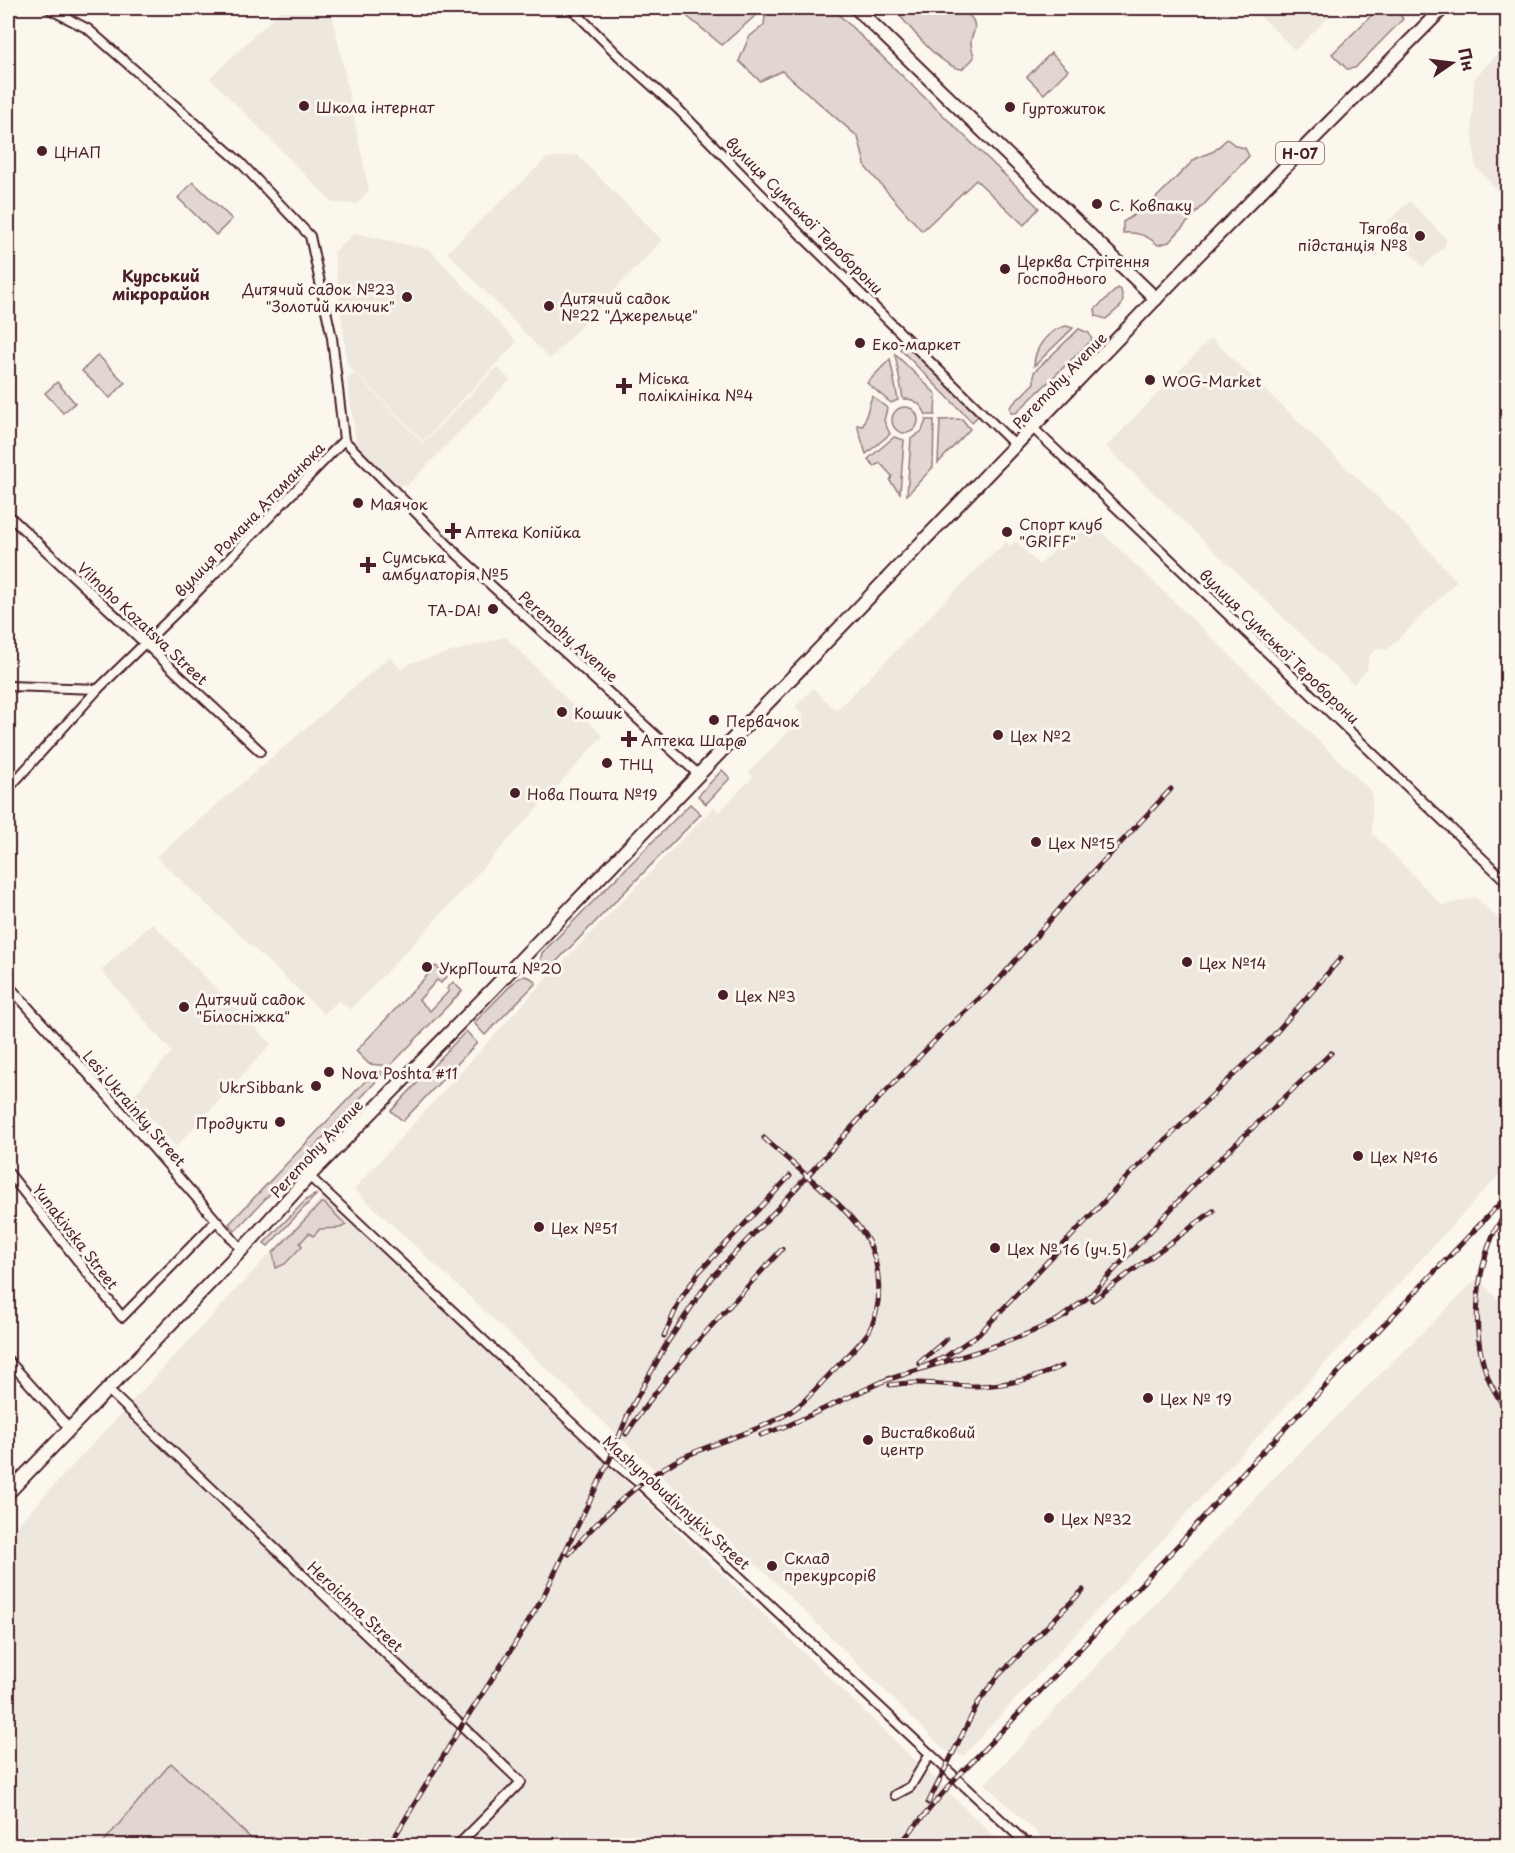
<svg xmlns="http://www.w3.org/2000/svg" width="1515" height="1853" font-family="'Playpen Sans',sans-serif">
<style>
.built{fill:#eee7de}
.green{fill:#e2d7d0;stroke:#967b7e;stroke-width:1.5}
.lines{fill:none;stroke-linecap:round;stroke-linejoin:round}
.minor-casing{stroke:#4a1f2b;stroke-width:12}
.primary-casing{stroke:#4a1f2b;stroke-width:16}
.minor{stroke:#fbf7ec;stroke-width:8}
.primary{stroke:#fbf7ec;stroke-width:12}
.rail-casing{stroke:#4a1f2b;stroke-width:5}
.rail{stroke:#fbf7ec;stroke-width:3;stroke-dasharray:9;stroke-linecap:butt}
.poi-dot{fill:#4a1f2b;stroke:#fbf7ec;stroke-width:2}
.labels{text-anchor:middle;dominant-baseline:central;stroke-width:6;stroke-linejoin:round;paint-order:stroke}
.shield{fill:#fbf7ec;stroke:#7f6065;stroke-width:1.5}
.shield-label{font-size:14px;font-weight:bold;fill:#4a1f2b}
.poi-label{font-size:15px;fill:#4a1f2b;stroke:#fbf7ec;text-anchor:start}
.street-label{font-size:15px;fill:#4a1f2b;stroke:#fbf7ec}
.neighbourhood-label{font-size:16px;font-weight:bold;fill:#4a1f2b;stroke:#fbf7ec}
</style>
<rect width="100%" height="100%" fill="#fbf7ec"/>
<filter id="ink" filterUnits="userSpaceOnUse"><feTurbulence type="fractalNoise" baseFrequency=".0167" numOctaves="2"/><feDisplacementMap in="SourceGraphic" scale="12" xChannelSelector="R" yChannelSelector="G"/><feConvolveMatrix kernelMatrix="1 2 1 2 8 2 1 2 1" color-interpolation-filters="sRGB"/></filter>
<g filter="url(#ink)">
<g class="built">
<path d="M 283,8 L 331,8 L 369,190 L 357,204 L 333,203 L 210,78 Z"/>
<path d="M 1252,8 L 1338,8 L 1295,50 Z"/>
<path d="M 1507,44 L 1507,201 L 1476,167 L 1472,127 L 1474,79 Z"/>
<path d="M 577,155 L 662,240 L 550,359 L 447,252 L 547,158 Z"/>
<path d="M 1410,201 L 1446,239 L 1445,246 L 1423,267 L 1385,224 Z"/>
<path d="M 355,233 L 430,250 L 517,342 L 423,441 L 347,364 L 334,252 Z"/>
<path d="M 1211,338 L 1399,518 L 1457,581 L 1387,650 L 1376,649 L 1369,657 L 1367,670 L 1353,684 L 1106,447 Z"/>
<path d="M 497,367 L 510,380 L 406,487 L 402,484 L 399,488 L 357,448 L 347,379 L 355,373 L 423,443 Z"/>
<path d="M 1087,518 L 1372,792 L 1372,833 L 1443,906 L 1475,897 L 1507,927 L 1507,1166 L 963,1756 L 945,1750 L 777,1584 L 354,1189 L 544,981 L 714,807 L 719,812 L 753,777 L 749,772 L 804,716 L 795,707 L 813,688 L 836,711 L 973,573 L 1006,542 L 1010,546 L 1016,541 L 1039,565 Z"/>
<path d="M 506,637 L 603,736 L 420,937 L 350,1010 L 339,1000 L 324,1014 L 156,857 L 389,657 L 402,670 L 411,663 Z"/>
<path d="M 152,923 L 271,1044 L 176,1147 L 132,1097 L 172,1052 L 101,970 Z"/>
<path d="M 326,1193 L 355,1220 L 1003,1845 L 8,1845 L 8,1535 Z"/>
<path d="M 1477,1279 L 1507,1308 L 1507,1845 L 1050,1845 L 985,1784 L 1270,1482 Z"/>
</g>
<g class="green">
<path d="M 677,8 L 764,8 L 722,45 Z"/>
<path d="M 766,8 L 832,8 L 1039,208 L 1024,225 L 976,180 L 922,231 L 866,168 L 858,137 L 782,71 L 760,81 L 739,61 L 749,37 L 764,25 Z"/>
<path d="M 908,8 L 960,8 C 968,15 977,19 974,31 C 973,36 971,36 971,41 C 970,59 983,52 962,69 C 941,67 914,32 900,16 Z"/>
<path d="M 1408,8 L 1401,16 L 1403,19 L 1355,68 L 1347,69 L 1332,54 L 1378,9 Z"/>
<path d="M 1051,53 L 1068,70 L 1044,94 L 1027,77 Z"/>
<path d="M 1227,139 L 1236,146 L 1245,148 L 1249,156 L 1169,242 L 1158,245 C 1147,235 1137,232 1123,233 L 1123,222 L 1147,207 L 1195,159 L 1214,151 Z"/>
<path d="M 193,182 L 232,219 L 216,235 L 178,198 Z"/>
<path d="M 1118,288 L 1121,290 L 1123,300 L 1121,306 L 1106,319 L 1096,316 L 1095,309 Z"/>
<path d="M 1066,326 L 1073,328 L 1034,366 C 1034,348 1048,330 1066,326 Z"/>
<path d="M 1079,329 L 1089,333 L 1092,340 L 1016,413 L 1011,413 L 1010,407 L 1034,383 L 1034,372 Z"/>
<path d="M 905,343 L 978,416 L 972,422 L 900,349 Z"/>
<path d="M 895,354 L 936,394 L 935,415 L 926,415 C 922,405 915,398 903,399 Z"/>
<path d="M 98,355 L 125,383 L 110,398 L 82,371 Z"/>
<path d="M 890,359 L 898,400 L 891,403 L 867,383 Z"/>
<path d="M 57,382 L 75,403 L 63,413 L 45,393 Z"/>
<path d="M 872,396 L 887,408 L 884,421 L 890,434 L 866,454 L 857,425 L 863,426 Z"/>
<circle cx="905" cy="420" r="13"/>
<path d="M 962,419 L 970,429 L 938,463 L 940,420 Z"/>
<path d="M 926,420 L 934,420 L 933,467 L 907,495 L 911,439 L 922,431 Z"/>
<path d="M 894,437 L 904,440 L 900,493 L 890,481 L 892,476 L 880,463 L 874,466 L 868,459 Z"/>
<path d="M 722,770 L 730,778 L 706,804 L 698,796 Z"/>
<path d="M 690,804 L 701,814 L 545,973 L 539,965 L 542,953 Z"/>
<path d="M 436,966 L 447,976 L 441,983 L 437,980 L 419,1000 L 430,1011 L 449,991 L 447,989 L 453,982 L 462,991 L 390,1066 L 369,1064 L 356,1051 Z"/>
<path d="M 524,976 L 531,978 L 536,983 L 485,1035 L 474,1023 L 517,979 Z"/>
<path d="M 466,1031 L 477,1043 L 403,1121 L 391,1111 Z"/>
<path d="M 375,1071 L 385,1072 L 235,1231 L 229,1224 Z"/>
<path d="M 314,1195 L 316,1195 L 268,1246 L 264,1243 L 306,1200 Z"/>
<path d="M 321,1203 L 324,1203 L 346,1225 L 340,1228 L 320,1229 L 313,1236 L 309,1233 L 300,1243 L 302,1246 L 285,1264 L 276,1268 L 273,1253 Z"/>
<path d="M 171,1763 L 258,1845 L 101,1845 Z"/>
</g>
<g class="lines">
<g class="minor-casing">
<g id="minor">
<path d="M 571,8 L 619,56 L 678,109 L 803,237 L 1016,446"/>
<path d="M 1033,428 L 1508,883"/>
<path d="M 344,440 L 457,554 L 699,775"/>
<path d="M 8,515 L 260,751"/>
<path d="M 8,686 L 98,689 L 191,598 L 344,440 L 332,338 L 310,236 L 240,162 L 162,94 L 88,29 L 55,12 L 49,8"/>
<path d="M 8,789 L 98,689"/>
<path d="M 8,985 L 107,1095 L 242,1250"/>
<path d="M 8,1172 L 122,1317 L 216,1221"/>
<path d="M 309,1176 L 610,1459 L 640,1484 L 1029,1846"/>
<path d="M 8,1360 L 69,1428"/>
<path d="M 107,1389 L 521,1782 L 457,1846"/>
<path d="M 895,1795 L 910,1787 L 930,1754"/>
</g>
</g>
<g class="primary-casing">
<g id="primary">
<path d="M 856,8 L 1156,299"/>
<path d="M 8,1493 L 254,1237 L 309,1176 L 483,999 L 1196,257 L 1443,8"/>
</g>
</g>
<use href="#minor" class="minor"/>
<use href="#primary" class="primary"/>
<g class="rail-casing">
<g id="rail">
<path d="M 1508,1211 C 1503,1218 1496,1226 1493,1235 C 1475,1277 1471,1337 1489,1380 C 1494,1392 1501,1402 1508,1413"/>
<path d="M 1093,1300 L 1213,1211"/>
<path d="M 1059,1319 L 1090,1296 L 1200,1178 L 1331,1053"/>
<path d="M 664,1336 L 680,1300 L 699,1272 L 790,1176"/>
<path d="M 919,1363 L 947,1339"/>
<path d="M 921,1368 L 945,1357 L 980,1333 L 1129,1175 L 1266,1044 L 1341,958"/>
<path d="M 884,1381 C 945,1360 1010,1346 1067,1315"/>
<path d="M 890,1385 C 920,1380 948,1386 978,1386 C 1008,1385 1035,1379 1062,1366"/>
<path d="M 626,1434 C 671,1366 727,1309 782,1249"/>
<path d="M 761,1435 L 789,1425 L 890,1378"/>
<path d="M 569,1554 C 599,1519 633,1485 674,1462 C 711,1442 754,1434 790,1412 C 805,1403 817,1387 829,1375 C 840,1363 861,1344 869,1331 C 883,1306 881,1269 869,1243 C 851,1207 794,1167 764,1138"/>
<path d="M 928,1803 L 978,1703 L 998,1676 L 1083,1590"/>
<path d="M 389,1846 L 462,1725 L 511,1650 L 542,1599 L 610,1459 L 629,1412 L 667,1343 L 711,1278 L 778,1208 L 863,1115 L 945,1030 L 997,982 L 1069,898 L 1171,789"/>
<path d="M 898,1846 L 956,1778 L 1028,1704 L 1180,1543 L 1248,1467 L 1508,1195"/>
</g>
</g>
<use href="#rail" class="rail"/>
</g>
</g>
<g class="poi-dot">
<circle cx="304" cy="106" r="6"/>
<circle cx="1010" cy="107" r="6"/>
<circle cx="42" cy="151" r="6"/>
<circle cx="1097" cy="204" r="6"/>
<circle cx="1420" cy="236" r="6"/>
<circle cx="1005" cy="269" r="6"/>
<circle cx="407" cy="297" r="6"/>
<circle cx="549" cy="306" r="6"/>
<circle cx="860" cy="343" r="6"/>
<circle cx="1150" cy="380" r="6"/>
<path d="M621 377h6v6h6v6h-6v6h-6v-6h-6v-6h6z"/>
<circle cx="358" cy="503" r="6"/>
<path d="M450 522h6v6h6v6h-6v6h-6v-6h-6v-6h6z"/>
<circle cx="1007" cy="532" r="6"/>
<path d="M365 556h6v6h6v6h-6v6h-6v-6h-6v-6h6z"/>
<circle cx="493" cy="609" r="6"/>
<circle cx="562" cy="712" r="6"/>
<circle cx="714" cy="720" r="6"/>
<circle cx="998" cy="735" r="6"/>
<path d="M626 730h6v6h6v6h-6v6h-6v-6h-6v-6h6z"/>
<circle cx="607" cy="763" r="6"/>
<circle cx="515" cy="793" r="6"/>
<circle cx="1036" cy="842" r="6"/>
<circle cx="1187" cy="962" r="6"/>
<circle cx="427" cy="967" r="6"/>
<circle cx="723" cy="995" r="6"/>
<circle cx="184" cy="1007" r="6"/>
<circle cx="329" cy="1072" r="6"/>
<circle cx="316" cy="1086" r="6"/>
<circle cx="280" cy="1122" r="6"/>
<circle cx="1358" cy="1156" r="6"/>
<circle cx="539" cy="1227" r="6"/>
<circle cx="995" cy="1248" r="6"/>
<circle cx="1148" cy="1398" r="6"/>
<circle cx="868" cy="1440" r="6"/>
<circle cx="1049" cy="1518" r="6"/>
<circle cx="772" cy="1566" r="6"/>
</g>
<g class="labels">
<rect class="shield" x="1276" y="142" width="48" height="22" rx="4.5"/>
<g class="shield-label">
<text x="1300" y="153">Н-07</text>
</g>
<g class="poi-label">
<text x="316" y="106">Школа інтернат</text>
<text x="1022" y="107">Гуртожиток</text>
<text x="54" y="151">ЦНАП</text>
<text x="1109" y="204">С. Ковпаку</text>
<text x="1408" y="227" text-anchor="end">Тягова<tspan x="1408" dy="17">підстанція №8</tspan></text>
<text x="1017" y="260">Церква Стрітення<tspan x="1017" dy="17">Господнього</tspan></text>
<text x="395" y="288" text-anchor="end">Дитячий садок №23<tspan x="395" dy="17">"Золотий ключик"</tspan></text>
<text x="561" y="297">Дитячий садок<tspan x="561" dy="17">№22 "Джерельце"</tspan></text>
<text x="872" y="343">Еко-маркет</text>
<text x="638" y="377">Міська<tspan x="638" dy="17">поліклініка №4</tspan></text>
<text x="1162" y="380">WOG-Market</text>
<text x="370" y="503">Маячок</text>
<text x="1019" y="523">Спорт клуб<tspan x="1019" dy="17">"GRIFF"</tspan></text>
<text x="465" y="531">Аптека Копійка</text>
<text x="382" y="556">Сумська<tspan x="382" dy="17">амбулаторія №5</tspan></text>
<text x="481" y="609" text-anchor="end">TA-DA!</text>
<text x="574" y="712">Кошик</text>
<text x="726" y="720">Первачок</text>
<text x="1010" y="735">Цех №2</text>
<text x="641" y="739">Аптека Шар@</text>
<text x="619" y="763">ТНЦ</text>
<text x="527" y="793">Нова Пошта №19</text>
<text x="1048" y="842">Цех №15</text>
<text x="1199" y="962">Цех №14</text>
<text x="439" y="967">УкрПошта №20</text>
<text x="735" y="995">Цех №3</text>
<text x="196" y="998">Дитячий садок<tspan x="196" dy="17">"Білосніжка"</tspan></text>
<text x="341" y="1072">Nova Poshta #11</text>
<text x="304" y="1086" text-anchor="end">UkrSibbank</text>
<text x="268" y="1122" text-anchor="end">Продукти</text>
<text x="1370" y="1156">Цех №16</text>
<text x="551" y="1227">Цех №51</text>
<text x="1007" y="1248">Цех № 16 (уч.5)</text>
<text x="1160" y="1398">Цех № 19</text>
<text x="880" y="1431">Виставковий<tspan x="880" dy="17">центр</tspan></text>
<text x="1061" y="1518">Цех №32</text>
<text x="784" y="1557">Склад<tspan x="784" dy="17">прекурсорів</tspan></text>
</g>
<g class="street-label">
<text transform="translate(805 215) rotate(45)">вулиця Сумської Тероборони</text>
<text transform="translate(1059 380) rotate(-46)">Peremohy Avenue</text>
<text transform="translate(249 519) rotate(-46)">вулиця Романа Атаманюка</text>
<text transform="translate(143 623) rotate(43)">Vilnoho Kozatsva Street</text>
<text transform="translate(569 636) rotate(42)">Peremohy Avenue</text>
<text transform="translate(1280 646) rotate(44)">вулиця Сумської Тероборони</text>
<text transform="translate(135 1108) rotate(49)">Lesi Ukrainky Street</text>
<text transform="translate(316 1148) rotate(-47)">Peremohy Avenue</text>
<text transform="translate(76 1236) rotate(52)">Yunakivska Street</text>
<text transform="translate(677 1502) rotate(42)">Mashynobudivnykiv Street</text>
<text transform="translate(356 1606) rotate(43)">Heroichna Street</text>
</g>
<g class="neighbourhood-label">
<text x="161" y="275">Курський<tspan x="161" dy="18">мікрорайон</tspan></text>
</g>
</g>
<rect width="1515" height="1853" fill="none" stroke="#fbf7ec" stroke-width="30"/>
<rect x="15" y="15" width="1485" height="1823" fill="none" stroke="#4a1f2b" stroke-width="2" filter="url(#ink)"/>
<g transform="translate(1452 63) rotate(76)" stroke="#fbf7ec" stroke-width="4.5" paint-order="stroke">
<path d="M0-4.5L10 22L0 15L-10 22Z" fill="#4a1f2b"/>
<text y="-9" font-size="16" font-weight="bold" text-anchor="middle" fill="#4a1f2b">Пн</text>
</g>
</svg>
